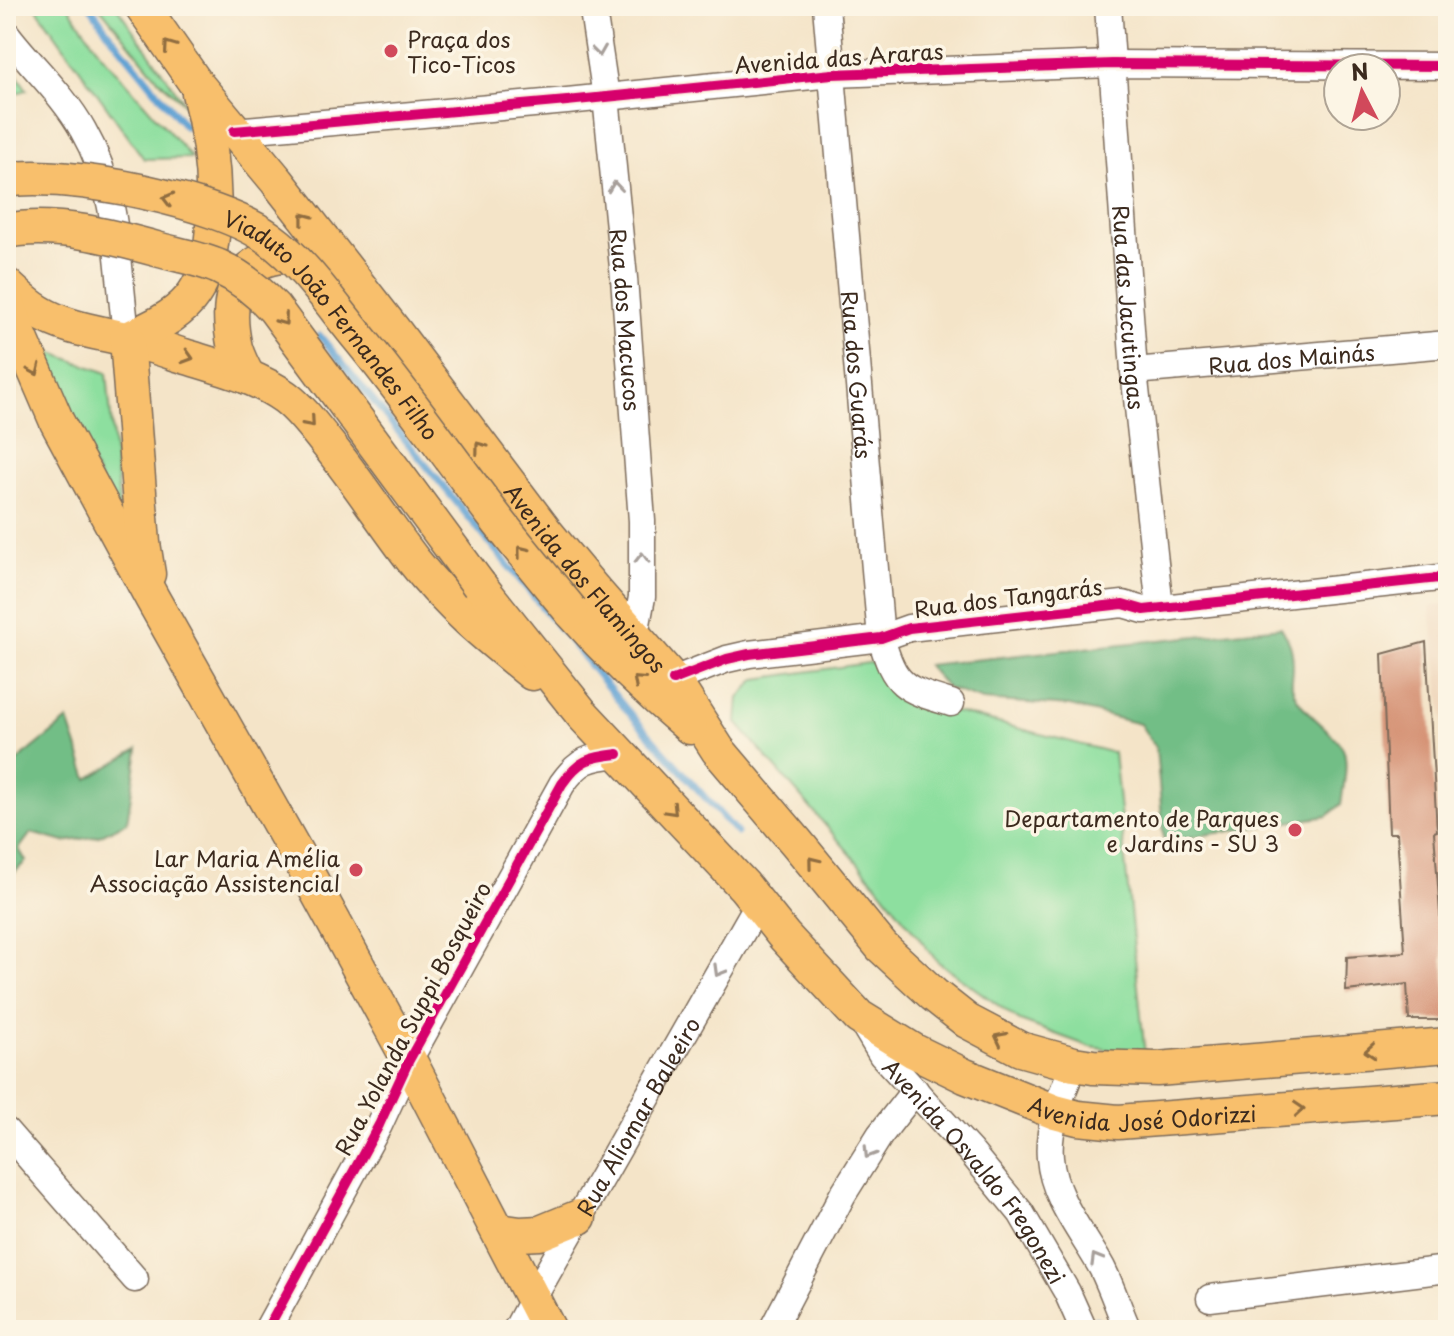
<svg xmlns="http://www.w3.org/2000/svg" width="1454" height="1336" font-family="'Playpen Sans',sans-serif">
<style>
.built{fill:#efd6bb}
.green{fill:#8ddf9f;stroke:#64845e;stroke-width:2}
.forest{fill:#72be86;stroke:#567452;stroke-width:2}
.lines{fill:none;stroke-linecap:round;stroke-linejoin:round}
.stream{stroke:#5fa1d3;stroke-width:7}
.building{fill:#d59275}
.minor-casing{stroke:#7c6b5a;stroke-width:29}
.major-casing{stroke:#7c6b5a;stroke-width:37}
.minor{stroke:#fff;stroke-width:26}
.major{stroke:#f8bf6c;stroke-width:34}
.major-bridge-casing{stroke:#7c6b5a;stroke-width:37;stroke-linecap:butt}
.major-bridge{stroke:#f8bf6c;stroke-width:34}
.cycleway-casing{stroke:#fcf5e5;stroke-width:15}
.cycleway{stroke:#d6006c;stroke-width:10}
.oneway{stroke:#906d41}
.oneway2{stroke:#a79f9a}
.poi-dot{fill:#d1495b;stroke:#fcf5e5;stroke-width:3}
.labels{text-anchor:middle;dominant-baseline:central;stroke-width:7;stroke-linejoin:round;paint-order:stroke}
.poi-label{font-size:22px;fill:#3b2a1e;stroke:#fcf5e5;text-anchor:end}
.street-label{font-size:22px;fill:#3b2a1e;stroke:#fcf5e5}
</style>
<rect width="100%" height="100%" fill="#fcf5e5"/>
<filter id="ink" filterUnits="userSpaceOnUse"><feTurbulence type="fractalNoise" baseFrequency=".0125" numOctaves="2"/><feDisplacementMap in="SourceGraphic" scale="16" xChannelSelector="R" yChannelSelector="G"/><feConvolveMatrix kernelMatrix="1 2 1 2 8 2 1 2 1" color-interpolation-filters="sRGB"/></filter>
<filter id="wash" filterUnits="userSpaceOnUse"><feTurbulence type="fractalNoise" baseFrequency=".006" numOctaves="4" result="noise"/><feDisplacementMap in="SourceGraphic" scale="32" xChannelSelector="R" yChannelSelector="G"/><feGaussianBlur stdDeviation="1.8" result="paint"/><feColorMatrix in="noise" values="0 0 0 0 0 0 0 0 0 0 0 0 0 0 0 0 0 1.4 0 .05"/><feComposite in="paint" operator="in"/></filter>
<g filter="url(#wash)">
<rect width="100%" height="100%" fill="#f4e4c8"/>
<path class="built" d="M 1448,605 L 1448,764 L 1430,606 Z"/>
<g class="green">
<path d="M 35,6 L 68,6 L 101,54 L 192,158 L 144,159 Z"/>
<path d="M 99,6 L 116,6 L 186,105 L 158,79 Z"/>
<path d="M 6,59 L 27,90 L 6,96 Z"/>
<path d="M 39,348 L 107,373 L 121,526 Z"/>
<path d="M 875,662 L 895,695 L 928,705 L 1114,753 L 1145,1055 L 1091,1047 L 1020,1021 L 937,961 L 878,886 L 737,723 L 739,698 L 756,679 Z"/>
</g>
<g class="forest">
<path d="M 1281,627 C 1290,642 1293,649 1293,668 C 1293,674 1291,681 1292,686 C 1297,711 1332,728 1343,749 C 1349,761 1343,790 1341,804 L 1328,816 L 1164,841 L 1156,748 L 1140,724 L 1070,706 L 983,700 L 947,688 L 927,665 Z"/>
<path d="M 68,720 L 88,779 L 138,749 L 127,822 L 99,836 L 64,842 L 31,833 L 19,849 L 26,861 L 6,881 L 6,770 Z"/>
</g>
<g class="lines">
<g class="stream">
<path d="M 90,6 L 108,32 L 185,126"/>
<path d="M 320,336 L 625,708 L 737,833"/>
<path d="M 1096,1320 L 1100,1330"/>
</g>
</g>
<g id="blocks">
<path class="building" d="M 1426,642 L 1437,831 L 1434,832 L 1448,1020 L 1409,1020 L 1407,984 L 1346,991 L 1347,957 L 1405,952 L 1397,833 L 1389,833 L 1382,654 Z"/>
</g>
</g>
<g filter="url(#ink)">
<use href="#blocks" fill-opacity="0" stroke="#7c6b5a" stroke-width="2"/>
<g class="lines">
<g class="minor-casing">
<g id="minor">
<path id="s1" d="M 591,6 L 594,17 L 606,97 L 624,278 L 642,521 L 642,597 L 635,635"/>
<path id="s2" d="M 826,6 L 881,638 C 895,687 904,689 951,703"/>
<path id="s3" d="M 1108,6 L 1134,371 L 1160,608"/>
<path d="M 6,33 C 31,66 63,94 83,130 C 121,196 116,266 127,339"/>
<path d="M 234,131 L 567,101 L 832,74 L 1112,64 L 1448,66"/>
<path id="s4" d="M 1134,371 L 1448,344"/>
<path d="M 673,680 L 727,659 L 749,654 L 881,638 L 909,628 L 1123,604 L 1144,610 L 1448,577"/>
<path id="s5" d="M 861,1020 L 882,1055 L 970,1151 L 1021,1213 L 1067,1292 L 1084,1330"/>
<path d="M 1074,1064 C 1062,1094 1047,1125 1050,1158 C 1053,1199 1083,1233 1102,1268 C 1112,1288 1119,1310 1128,1330"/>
<path d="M 6,1131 L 135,1279"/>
<path d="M 1210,1298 L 1448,1269"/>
<path d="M 267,1330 L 379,1125 L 409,1060 L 562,784 C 579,760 589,757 618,754"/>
<path id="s6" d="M 516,1330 L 533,1298 L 758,904"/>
<path d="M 772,1330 L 843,1194 L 880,1135 L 915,1090"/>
</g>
</g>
<g class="major-casing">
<g id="major">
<path id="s7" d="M 142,6 L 197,85 L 277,181 L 394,331 L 544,530 L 593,589 L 673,680 L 718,750 L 797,843 L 882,947 L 934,995 L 967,1021 L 1020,1049 L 1074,1064 L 1093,1067 L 1157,1069 L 1448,1045"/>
<path d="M 6,285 C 16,294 27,305 39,312 C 65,328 97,332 126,339 C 145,343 165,350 184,356 C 219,367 256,376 285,397 C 301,409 314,427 326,442 C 357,480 383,521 413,560 C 450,607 486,636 532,673"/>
<path d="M 6,298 L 19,334 L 57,422 L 152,598 L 300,860 L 409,1060 L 549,1330"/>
<path d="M 127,339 C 149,329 174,318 190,299 C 227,254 213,146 199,93"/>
<path d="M 127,339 L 143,543 L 148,574"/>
<path d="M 248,377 C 243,368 238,358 235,348 C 221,285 246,246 313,258"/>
<path id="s8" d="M 479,585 L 582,714 L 744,886 L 784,936 L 859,1017 L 914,1051 L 965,1076 L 1055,1112 L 1078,1118 L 1118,1122 L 1448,1097"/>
<path d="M 571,611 C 608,653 647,691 690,727"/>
<path d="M 499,1231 L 520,1234 L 540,1233 L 579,1217"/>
</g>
</g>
<use href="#minor" class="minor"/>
<use href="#major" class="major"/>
<g class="major-bridge-casing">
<g id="major-bridge">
<path id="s9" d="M 6,180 C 69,170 218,201 269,238 C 305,264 331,304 359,338 C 405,394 447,454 491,512 C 517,546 544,578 571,611"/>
<path d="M 6,231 C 54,221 113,237 160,250 C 179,255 201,259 219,267 C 241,277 258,291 274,308 L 479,585"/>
</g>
</g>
<use href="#major-bridge" class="major-bridge"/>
<g class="cycleway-casing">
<g id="cycleway">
<path d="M 234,131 L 567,101 L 832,74 L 1112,64 L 1448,66"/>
<path d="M 673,680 L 727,659 L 749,654 L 881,638 L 909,628 L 1123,604 L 1144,610 L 1448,577"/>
<path d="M 267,1330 L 379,1125 L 409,1060 L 562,784 C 579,760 589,757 618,754"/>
</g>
</g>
<use href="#cycleway" class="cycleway"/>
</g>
<defs><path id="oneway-chevron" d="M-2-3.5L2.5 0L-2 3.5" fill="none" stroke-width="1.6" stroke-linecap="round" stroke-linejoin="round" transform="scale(2)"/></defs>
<g class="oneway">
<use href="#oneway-chevron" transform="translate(169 46) rotate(-125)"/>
<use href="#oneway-chevron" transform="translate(168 199) rotate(-165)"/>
<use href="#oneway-chevron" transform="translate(305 218) rotate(-128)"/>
<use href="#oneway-chevron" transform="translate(283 320) rotate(54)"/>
<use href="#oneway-chevron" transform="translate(188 357) rotate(17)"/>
<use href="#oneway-chevron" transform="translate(35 370) rotate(66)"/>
<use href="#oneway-chevron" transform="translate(310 422) rotate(49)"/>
<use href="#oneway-chevron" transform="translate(480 447) rotate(-127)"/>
<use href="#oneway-chevron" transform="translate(522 551) rotate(-129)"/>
<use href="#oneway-chevron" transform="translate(638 681) rotate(-138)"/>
<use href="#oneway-chevron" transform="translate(672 810) rotate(46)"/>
<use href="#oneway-chevron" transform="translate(813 862) rotate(-129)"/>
<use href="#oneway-chevron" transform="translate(1000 1038) rotate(-153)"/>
<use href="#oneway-chevron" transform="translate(1370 1051) rotate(175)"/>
<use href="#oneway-chevron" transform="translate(1299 1109) rotate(-4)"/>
</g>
<g class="oneway2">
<use href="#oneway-chevron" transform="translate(599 51) rotate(82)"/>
<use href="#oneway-chevron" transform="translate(615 187) rotate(-96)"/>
<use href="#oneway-chevron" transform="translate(642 558) rotate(-90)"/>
<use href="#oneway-chevron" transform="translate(719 971) rotate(120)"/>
<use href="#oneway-chevron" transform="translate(869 1153) rotate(122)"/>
<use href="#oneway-chevron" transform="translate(1096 1259) rotate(-120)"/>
</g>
</g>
<g class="poi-dot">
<circle cx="391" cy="51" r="8"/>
<circle cx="1295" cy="830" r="8"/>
<circle cx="356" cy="870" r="8"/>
</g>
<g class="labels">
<g class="poi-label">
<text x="407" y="38" text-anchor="start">Praça dos<tspan x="407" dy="25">Tico-Ticos</tspan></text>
<text x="1279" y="817">Departamento de Parques<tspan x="1279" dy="25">e Jardins - SU 3</tspan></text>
<text x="340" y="857">Lar Maria Amélia<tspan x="340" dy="25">Associação Assistencial</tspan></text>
</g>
<g class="street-label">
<text transform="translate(839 57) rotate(-4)">Avenida das Araras</text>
<text stroke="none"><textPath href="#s3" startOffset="302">Rua das Jacutingas</textPath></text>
<text stroke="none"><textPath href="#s1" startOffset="316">Rua dos Macucos</textPath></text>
<text stroke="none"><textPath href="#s9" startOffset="378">Viaduto João Fernandes Filho</textPath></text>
<text stroke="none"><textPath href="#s4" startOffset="158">Rua dos Mainás</textPath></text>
<text stroke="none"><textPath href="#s2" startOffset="370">Rua dos Guarás</textPath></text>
<text stroke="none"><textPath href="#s7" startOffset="724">Avenida dos Flamingos</textPath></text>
<text transform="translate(1008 597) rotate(-7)">Rua dos Tangarás</text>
<text transform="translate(412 1018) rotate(-62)">Rua Yolanda Suppi Bosqueiro</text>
<text stroke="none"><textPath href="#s8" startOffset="882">Avenida José Odorizzi</textPath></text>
<text stroke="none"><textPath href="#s6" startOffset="246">Rua Aliomar Baleeiro</textPath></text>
<text stroke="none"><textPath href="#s5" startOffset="190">Avenida Osvaldo Fregonezi</textPath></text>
</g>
</g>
<rect width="1454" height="1336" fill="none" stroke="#fcf5e5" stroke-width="32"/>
<g transform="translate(1362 92) rotate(354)"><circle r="38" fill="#fcf5e5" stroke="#afa495" stroke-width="2"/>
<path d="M0-6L14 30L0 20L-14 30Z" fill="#d1495b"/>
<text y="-12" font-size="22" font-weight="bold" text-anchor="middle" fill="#3b2a1e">N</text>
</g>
</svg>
